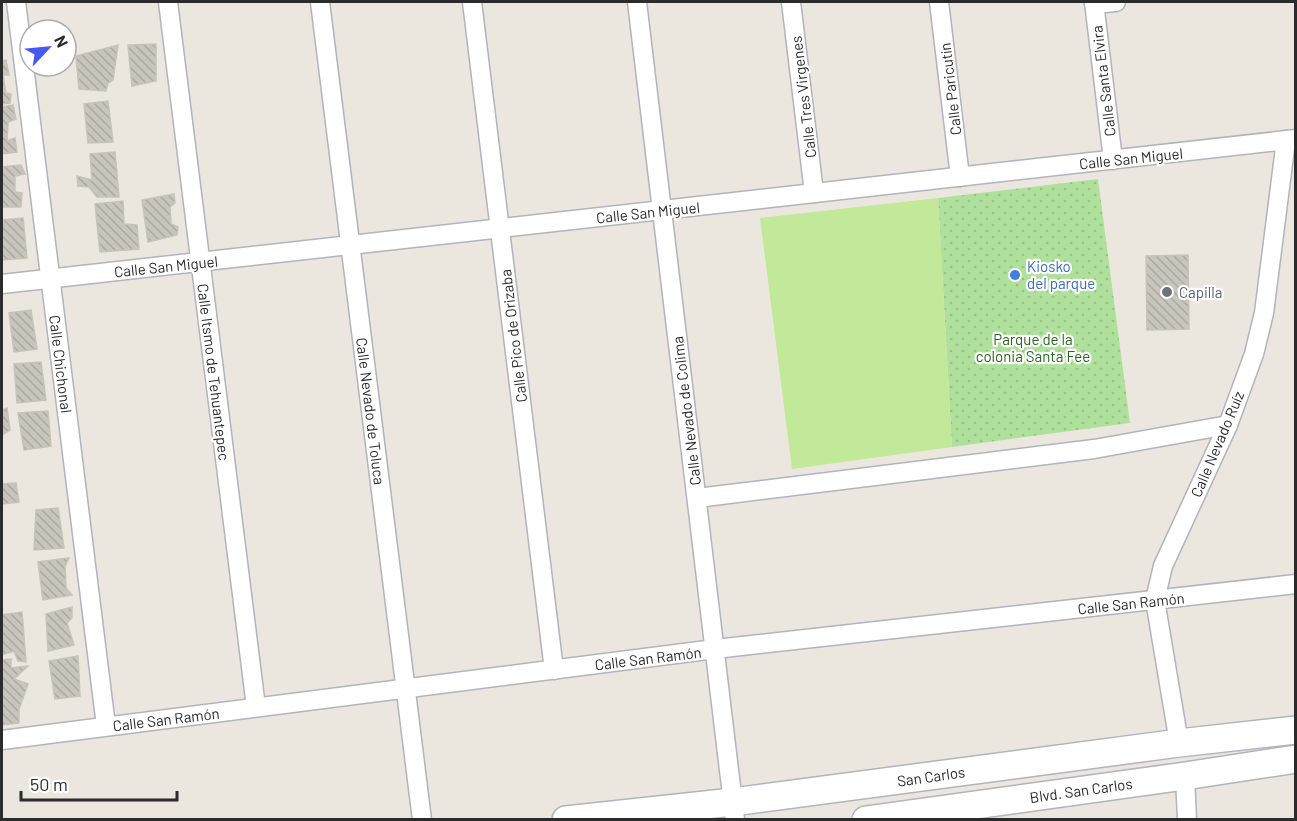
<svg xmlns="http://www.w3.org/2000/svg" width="1297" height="821" font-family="Barlow,sans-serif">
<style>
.park{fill:url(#park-dots)}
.pitch{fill:#c2e899}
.building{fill:url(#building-back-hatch);stroke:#c8c3b7;stroke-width:1.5}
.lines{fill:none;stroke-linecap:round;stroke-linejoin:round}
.street-casing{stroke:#b1b3be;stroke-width:21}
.secondary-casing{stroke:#b1b3be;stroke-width:30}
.street{stroke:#fff;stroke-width:18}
.secondary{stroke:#fff;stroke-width:27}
.shop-dot{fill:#3f7fe0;stroke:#fff;stroke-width:2}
.worship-dot{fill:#6b7280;stroke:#fff;stroke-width:2}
.labels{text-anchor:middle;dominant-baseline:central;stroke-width:4.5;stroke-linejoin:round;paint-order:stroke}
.street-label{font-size:15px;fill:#2b2b2b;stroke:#fff}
.shop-label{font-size:15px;fill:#366cbe;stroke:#fff;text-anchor:start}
.worship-label{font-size:15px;fill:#5b616d;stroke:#fff;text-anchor:start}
.park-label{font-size:15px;fill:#28661d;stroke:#fff}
</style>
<defs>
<pattern id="park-dots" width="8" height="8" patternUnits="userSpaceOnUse" patternTransform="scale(1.5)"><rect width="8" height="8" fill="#b0e19c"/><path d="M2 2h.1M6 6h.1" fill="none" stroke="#98c187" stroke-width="1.8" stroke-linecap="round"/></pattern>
<pattern id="building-back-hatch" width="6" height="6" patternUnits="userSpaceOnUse" patternTransform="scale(1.5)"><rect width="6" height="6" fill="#c8c5bc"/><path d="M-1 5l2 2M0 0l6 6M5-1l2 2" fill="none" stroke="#aca9a2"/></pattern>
</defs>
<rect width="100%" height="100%" fill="#ece7de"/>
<path class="park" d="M 1098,179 L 1130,423 L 952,447 L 938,198 Z"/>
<path class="pitch" d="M 938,198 L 952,447 L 792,469 L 760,218 Z"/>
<g class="building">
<path d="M 156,44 L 156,81 L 132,86 L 128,45 Z"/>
<path d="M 118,45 L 113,80 L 108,83 L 106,91 L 79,89 L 76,56 Z"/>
<path d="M 6,60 L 9,75 L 3,75 L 6,93 L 11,94 L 10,103 L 2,104 L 2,61 Z"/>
<path d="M 108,101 L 113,142 L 88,143 L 84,104 Z"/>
<path d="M 13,105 L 16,119 L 8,122 L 7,141 L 15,138 L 17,152 L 2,154 L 2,107 Z"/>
<path d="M 115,152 L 119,197 L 97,197 L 89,187 L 78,186 L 77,176 L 92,180 L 90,154 Z"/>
<path d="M 21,165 L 25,174 L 15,176 L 15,192 L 22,193 L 21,207 L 2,207 L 2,167 Z"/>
<path d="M 174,194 L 175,203 L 170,207 L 171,224 L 178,227 L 177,235 L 148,242 L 142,200 Z"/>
<path d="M 123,201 L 124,224 L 137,225 L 139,249 L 100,252 L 95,204 Z"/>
<path d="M 23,218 L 27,258 L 2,260 L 2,220 Z"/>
<path d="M 1188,255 L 1189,329 L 1147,330 L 1146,256 Z"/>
<path d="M 31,310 L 37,349 L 14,352 L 9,313 Z"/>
<path d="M 41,362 L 46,400 L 17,403 L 14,364 Z"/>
<path d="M 7,408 L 10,430 L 2,435 L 2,410 Z"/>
<path d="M 48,411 L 51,446 L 24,450 L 18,413 Z"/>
<path d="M 16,483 L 19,502 L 2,504 L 2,484 Z"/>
<path d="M 58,508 L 64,548 L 34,550 L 36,510 Z"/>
<path d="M 69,558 L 65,566 L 66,588 L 72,595 L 43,600 L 38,562 Z"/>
<path d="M 72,607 L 72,618 L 67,623 L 74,645 L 48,651 L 46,614 Z"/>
<path d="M 22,612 L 26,662 L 18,661 L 14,651 L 2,655 L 2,615 Z"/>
<path d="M 78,656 L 80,696 L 55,699 L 49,661 Z"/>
<path d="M 11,659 L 11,668 L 28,666 L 14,679 L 28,684 L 19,709 L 19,723 L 2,725 L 2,660 Z"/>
</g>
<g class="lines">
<g class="street-casing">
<g id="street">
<path d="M 16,2 L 106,726"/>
<path d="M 168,2 L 256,707"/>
<path d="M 320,2 L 422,820"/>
<path d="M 472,2 L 554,670"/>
<path d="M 637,2 L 735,820"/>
<path d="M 791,2 L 814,193"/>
<path d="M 939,2 L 960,177"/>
<path d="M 1094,2 L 1113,160"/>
<path d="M 1094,4 L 1116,2"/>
<path d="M 2,284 L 1296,139"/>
<path d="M 697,498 L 1094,449 L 1228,425"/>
<path d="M 2,740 L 715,649 L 1296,584"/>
<path d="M 1179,743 L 1155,600 L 1163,566 L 1228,425 L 1254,354 L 1264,313 L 1286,140"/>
<path d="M 1185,776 L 1187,820"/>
</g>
</g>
<g class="secondary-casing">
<g id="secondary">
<path d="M 566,820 L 733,802 L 1179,743 L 1296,730"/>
<path d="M 866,820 L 1185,776 L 1296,759"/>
</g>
</g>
<use href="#street" class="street"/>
<use href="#secondary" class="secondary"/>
</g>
<circle class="shop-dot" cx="1015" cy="275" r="6"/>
<circle class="worship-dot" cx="1167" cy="292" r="6"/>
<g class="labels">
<g class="street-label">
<text transform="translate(1103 81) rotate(-97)">Calle Santa Elvira</text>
<text transform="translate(950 89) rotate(-97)">Calle Paricutín</text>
<text transform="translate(803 97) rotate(-97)">Calle Tres Virgenes</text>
<text transform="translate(1131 158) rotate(-6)">Calle San Miguel</text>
<text transform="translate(648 212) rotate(-6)">Calle San Miguel</text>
<text transform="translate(166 266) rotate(-6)">Calle San Miguel</text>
<text transform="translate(513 336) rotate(-97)">Calle Pico de Orizaba</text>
<text transform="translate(61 364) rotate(83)">Calle Chichonal</text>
<text transform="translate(214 372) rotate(83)">Calle Itsmo de Tehuantepec</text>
<text transform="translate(371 411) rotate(83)">Calle Nevado de Toluca</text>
<text transform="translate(686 411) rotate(-97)">Calle Nevado de Colima</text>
<text transform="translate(1217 444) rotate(-67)">Calle Nevado Ruíz</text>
<text transform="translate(1131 603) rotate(-6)">Calle San Ramón</text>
<text transform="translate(648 658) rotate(-7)">Calle San Ramón</text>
<text transform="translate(166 719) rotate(-7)">Calle San Ramón</text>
<text transform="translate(931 776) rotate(-8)">San Carlos</text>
<text transform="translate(1081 790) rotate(-8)">Blvd. San Carlos</text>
</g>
<g class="shop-label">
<text x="1027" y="266">Kiosko<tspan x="1027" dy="17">del parque</tspan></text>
</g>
<g class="worship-label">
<text x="1179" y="292">Capilla</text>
</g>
<g class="park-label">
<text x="1033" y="339">Parque de la<tspan x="1033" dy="17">colonia Santa Fee</tspan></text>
</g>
</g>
<rect width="1297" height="821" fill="none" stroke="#2b2b2b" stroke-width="6"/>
<g transform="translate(48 48) rotate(64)"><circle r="28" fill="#ffffff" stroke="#aaaaaa" stroke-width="1.5"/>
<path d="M0-4.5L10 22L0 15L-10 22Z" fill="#445bf3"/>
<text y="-9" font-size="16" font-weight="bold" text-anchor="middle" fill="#2b2b2b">N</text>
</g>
<path d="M21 791v9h156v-9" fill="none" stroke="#2b2b2b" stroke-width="3"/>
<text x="30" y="791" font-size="18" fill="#2b2b2b" stroke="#ffffff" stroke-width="4.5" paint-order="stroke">50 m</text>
</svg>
